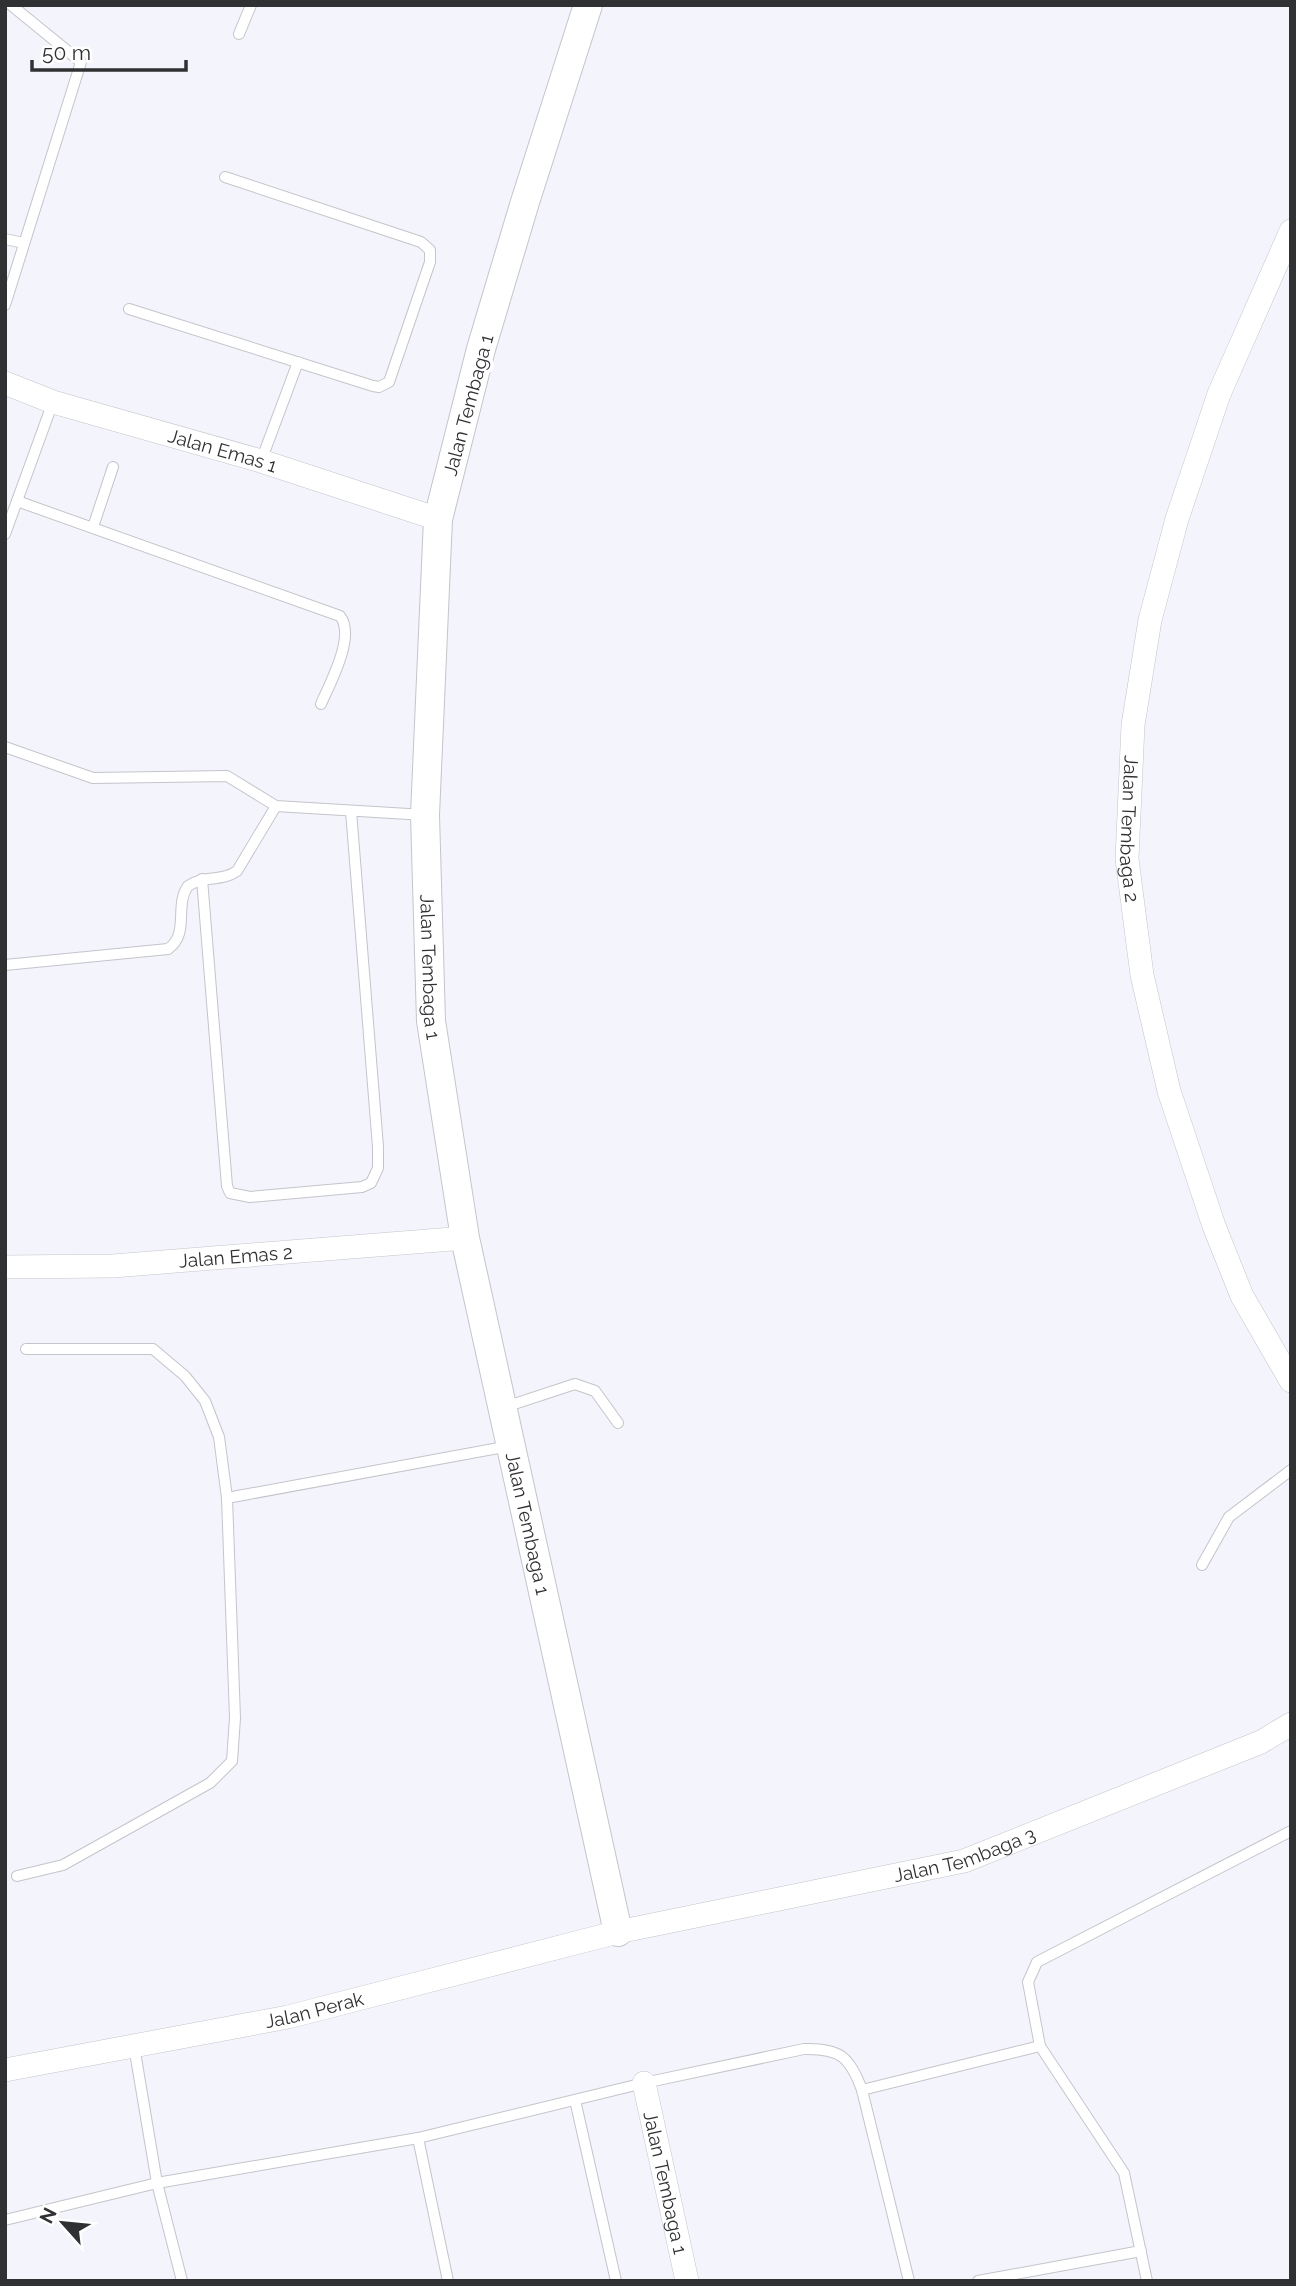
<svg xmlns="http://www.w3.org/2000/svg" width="1296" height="2286" font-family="Raleway,sans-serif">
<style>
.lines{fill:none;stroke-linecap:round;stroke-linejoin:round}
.service-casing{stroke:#c4c4cb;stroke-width:12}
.minor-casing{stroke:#c4c4cb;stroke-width:24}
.tertiary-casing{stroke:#c4c4cb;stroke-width:30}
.service{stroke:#fff;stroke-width:10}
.minor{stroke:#fff;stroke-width:23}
.tertiary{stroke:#fff;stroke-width:28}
.labels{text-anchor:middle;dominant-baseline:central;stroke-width:7;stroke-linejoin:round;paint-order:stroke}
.street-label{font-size:19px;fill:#303133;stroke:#fff}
</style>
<rect width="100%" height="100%" fill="#f4f4fc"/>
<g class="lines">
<g class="service-casing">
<g id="service">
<path d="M 239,34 L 251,5"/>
<path d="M 5,239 L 24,243"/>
<path d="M 5,305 L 81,62 L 11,5"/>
<path d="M 129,309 L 373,386 L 379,387 L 389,382 L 430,262 L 430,250 L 421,242 L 225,177"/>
<path d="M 261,461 L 298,362"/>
<path d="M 17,501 L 340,616 C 356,636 330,683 321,704"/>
<path d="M 93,527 L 113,467"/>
<path d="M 5,534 L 53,402"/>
<path d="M 5,747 L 93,778 L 227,776 L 276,806 L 425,815"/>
<path d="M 202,879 L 227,1186 L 230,1193 L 250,1197 L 362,1187 L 371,1183 L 378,1168 L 378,1147 L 351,811"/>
<path d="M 5,965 L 168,949 C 190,934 174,905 188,886 C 203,875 222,882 237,871 L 276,806"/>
<path d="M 505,1407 L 575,1384 L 595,1391 L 618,1423"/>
<path d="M 227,1498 L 510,1446"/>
<path d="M 1202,1565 L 1229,1517 L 1291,1470"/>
<path d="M 17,1876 L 63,1865 L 210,1783 L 232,1761 L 235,1718 L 227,1498 L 219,1437 L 205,1401 L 185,1376 L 153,1349 L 26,1349"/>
<path d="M 134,2046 L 157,2183 L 182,2281"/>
<path d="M 862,2090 L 1040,2046"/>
<path d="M 575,2100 L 616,2281"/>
<path d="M 418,2138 L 448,2281"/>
<path d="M 5,2220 L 157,2183 L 418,2138 L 644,2083 L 804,2049 C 840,2048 850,2057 862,2090 L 909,2281"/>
<path d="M 978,2281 L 1141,2251"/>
<path d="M 1147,2281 L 1124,2173 L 1040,2046 L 1028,1982 L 1037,1962 L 1291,1831"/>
</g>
</g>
<g class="minor-casing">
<g id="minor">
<path id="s1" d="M 1291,231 L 1219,394 L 1177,519 L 1150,620 L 1133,725 L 1127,859 L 1142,975 L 1169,1091 L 1214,1226 L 1242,1296 L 1291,1381"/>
<path id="s2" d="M 5,383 L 53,402 L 261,461 L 438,519"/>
<path id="s3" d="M 5,1267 L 113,1266 L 465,1238"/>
<path id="s4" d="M 5,2070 L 288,2017 L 618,1932 L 964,1861 L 1261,1742 L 1291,1724"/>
<path id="s5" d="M 644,2083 L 687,2281"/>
</g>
</g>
<g class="tertiary-casing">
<g id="tertiary">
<path id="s6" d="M 588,5 L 525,202 L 481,349 L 438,519 L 425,815 L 431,1021 L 465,1238 L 618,1932"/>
</g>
</g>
<use href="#service" class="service"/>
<use href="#minor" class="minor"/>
<use href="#tertiary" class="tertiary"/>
</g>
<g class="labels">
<g class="street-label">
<text transform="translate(468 405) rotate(-75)">Jalan Tembaga 1</text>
<text stroke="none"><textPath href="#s2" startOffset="228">Jalan Emas 1</textPath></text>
<text stroke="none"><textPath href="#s1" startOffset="625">Jalan Tembaga 2</textPath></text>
<text stroke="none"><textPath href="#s6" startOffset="984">Jalan Tembaga 1</textPath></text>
<text stroke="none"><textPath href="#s3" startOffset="231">Jalan Emas 2</textPath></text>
<text stroke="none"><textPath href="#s6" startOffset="1550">Jalan Tembaga 1</textPath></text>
<text stroke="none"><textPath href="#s4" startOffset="984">Jalan Tembaga 3</textPath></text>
<text stroke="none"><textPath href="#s4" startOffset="315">Jalan Perak</textPath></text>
<text stroke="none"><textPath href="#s5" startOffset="102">Jalan Tembaga 1</textPath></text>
</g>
</g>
<rect width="1296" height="2286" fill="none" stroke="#303133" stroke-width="14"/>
<g transform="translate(63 2223) rotate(297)" stroke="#ffffff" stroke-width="5" paint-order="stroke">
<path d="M0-5L12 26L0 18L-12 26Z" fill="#303133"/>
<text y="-10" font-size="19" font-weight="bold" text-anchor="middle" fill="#303133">N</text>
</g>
<path d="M32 60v10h154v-10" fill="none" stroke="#303133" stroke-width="3.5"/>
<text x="42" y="60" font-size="21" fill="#303133" stroke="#ffffff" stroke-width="5" paint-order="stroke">50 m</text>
</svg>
